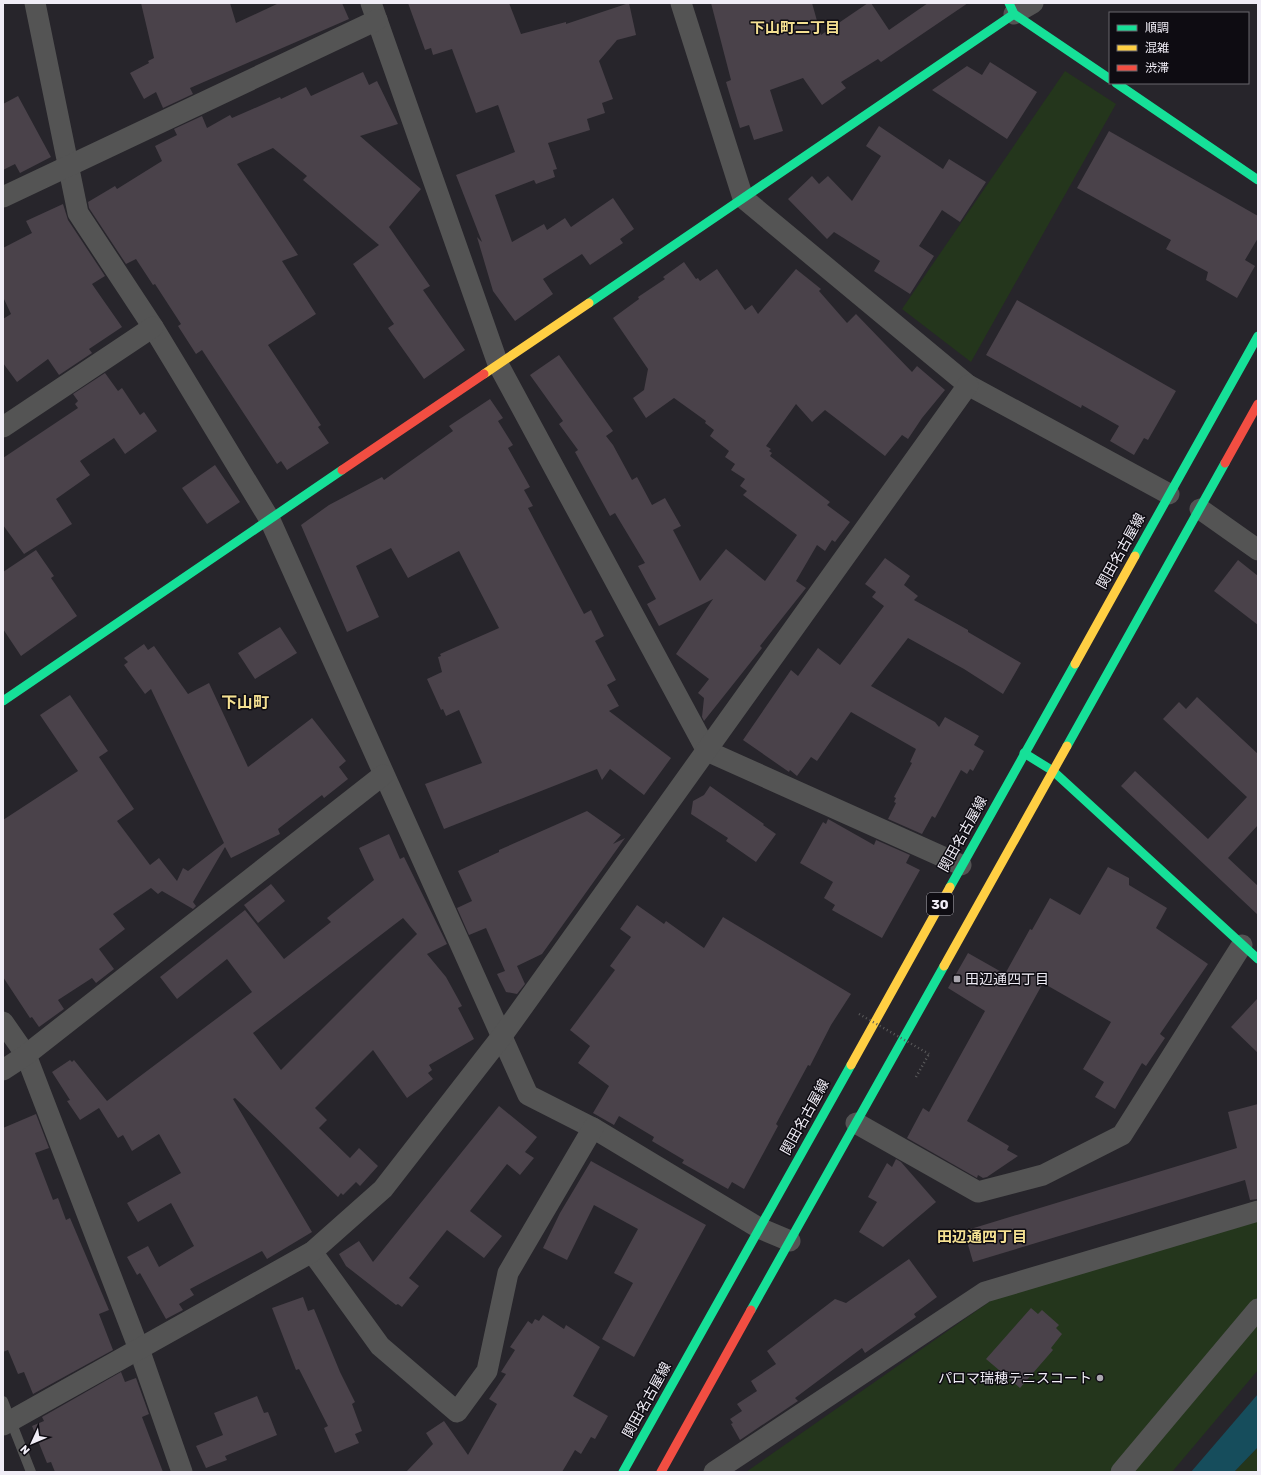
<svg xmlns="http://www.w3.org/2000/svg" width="1261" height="1475" font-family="Rubik,'Noto Sans JP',sans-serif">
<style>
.green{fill:#24361c}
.water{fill:#164d5c}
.building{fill:#4a424a;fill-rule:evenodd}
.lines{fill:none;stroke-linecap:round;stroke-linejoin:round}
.path{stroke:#5a5a5b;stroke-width:2.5;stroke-dasharray:1 3;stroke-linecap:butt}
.lane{stroke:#545454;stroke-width:10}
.street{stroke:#545454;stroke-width:21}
.fast{stroke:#16e098;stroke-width:9}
.slow{stroke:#ffcf43;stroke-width:9}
.jam{stroke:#f24e42;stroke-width:9}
.path-bridge{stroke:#5a5a5b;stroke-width:2.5;stroke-dasharray:1 3;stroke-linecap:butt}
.poi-dot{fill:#aaa7af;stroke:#0e0c12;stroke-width:1.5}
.labels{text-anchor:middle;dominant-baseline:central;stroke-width:3;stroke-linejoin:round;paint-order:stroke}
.shield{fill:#0e0c12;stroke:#acaab2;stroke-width:1}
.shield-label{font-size:13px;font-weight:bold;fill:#f0edf6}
.street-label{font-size:14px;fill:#f0edf6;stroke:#0e0c12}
.poi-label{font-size:14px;fill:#f0edf6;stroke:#0e0c12;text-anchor:start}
.neighbourhood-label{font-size:15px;font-weight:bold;fill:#f4e092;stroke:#0e0c12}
.quarter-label{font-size:16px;font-weight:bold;fill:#f4e092;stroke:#0e0c12}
</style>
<rect width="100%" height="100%" fill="#27252b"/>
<g class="green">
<path d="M 1065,71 L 1116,104 L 971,362 L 902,309 Z"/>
<path d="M 1258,1221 L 1258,1370 L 1172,1472 L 746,1472 L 992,1300 Z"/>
<path d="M 1258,1447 L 1258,1472 L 1234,1472 Z"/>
</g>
<path class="water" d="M 1258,1394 L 1258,1447 L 1234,1472 L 1191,1472 Z"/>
<g class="building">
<path d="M 141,3 L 230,3 L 236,23 L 279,3 L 342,3 L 349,19 L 190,88 L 193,94 L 163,108 L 156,92 L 144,99 L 130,73 L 149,63 L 148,61 L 154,58 Z"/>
<path d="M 408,3 L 509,3 L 521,34 L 566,22 L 566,24 L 629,3 L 636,35 L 617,40 L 599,61 L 613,99 L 602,103 L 605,113 L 587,119 L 590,130 L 548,143 L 557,169 L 553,170 L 555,177 L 536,184 L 534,180 L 495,195 L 512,242 L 544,224 L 547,230 L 565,218 L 571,227 L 613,198 L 634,229 L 620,239 L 623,243 L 590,265 L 582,254 L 543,279 L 553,294 L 515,321 L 493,291 L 477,237 L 482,242 L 456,175 L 515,152 L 498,105 L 476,113 L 452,49 L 433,55 L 431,48 L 425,50 Z"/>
<path d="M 711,3 L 812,3 L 821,35 L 868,3 L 871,3 L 889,30 L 928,3 L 968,3 L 881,62 L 878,59 L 841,82 L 846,88 L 822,105 L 803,78 L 770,90 L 783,131 L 754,140 L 749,125 L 740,128 L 729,92 L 726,82 L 731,80 Z"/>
<path d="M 990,62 L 1037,92 L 1007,139 L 932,90 L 967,66 L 982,75 Z"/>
<path d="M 363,72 L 369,85 L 377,81 L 398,124 L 360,136 L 421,189 L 389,227 L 430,286 L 423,290 L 465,350 L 424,379 L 388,328 L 394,324 L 353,264 L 379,245 L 303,180 L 307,176 L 273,148 L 237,164 L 298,255 L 282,261 L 316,314 L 268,345 L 321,425 L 318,427 L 329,443 L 287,470 L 281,461 L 277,464 L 202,350 L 196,354 L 178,326 L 181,324 L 155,284 L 153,285 L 136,259 L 126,264 L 89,208 L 88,202 L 115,186 L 117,189 L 162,161 L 155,146 L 177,135 L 174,129 L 202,116 L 207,128 L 230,115 L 232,118 L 280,97 L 281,99 L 306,87 L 311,96 Z"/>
<path d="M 18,96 L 51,157 L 20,173 L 15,164 L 3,170 L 3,104 Z"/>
<path d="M 879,126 L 943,169 L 949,159 L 986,182 L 960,222 L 942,210 L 919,246 L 934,256 L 910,294 L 874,271 L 880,261 L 834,232 L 827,239 L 788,199 L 812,176 L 819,184 L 828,176 L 852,201 L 881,156 L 866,146 Z"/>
<path d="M 1109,131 L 1258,216 L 1258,238 L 1245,260 L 1255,266 L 1237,298 L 1206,280 L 1208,272 L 1166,249 L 1171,240 L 1077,188 Z"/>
<path d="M 63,204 L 68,220 L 105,276 L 92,284 L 122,327 L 89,349 L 92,353 L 59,375 L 48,359 L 17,382 L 3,363 L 3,319 L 11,314 L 3,297 L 3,248 L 32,233 L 26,221 Z"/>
<path d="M 684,262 L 696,279 L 698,278 L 700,281 L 717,269 L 745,310 L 752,305 L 758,314 L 796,269 L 821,289 L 819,291 L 847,323 L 856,314 L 912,372 L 917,366 L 945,390 L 922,418 L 908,439 L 902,435 L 885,456 L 825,410 L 812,422 L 796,404 L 766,446 L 771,449 L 769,451 L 772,453 L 770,456 L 830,502 L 827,505 L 850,522 L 835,542 L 832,540 L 825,551 L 817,545 L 796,581 L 806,588 L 760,646 L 762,648 L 704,721 L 702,717 L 704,698 L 698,693 L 709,679 L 676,654 L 713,599 L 659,626 L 647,604 L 656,599 L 638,566 L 645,563 L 615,513 L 610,516 L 575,452 L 578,450 L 559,424 L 563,421 L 530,375 L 559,355 L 613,431 L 606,436 L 613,445 L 632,480 L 637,477 L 652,505 L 665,498 L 681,526 L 673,530 L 700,581 L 726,549 L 765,581 L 797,535 L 743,495 L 747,491 L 740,486 L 745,479 L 731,470 L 735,464 L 725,457 L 729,451 L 710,436 L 714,430 L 705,423 L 706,421 L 674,398 L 646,418 L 633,398 L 644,390 L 648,369 L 613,318 L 639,299 L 638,297 L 665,279 L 663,277 Z"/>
<path d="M 1017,300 L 1176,391 L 1148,440 L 1144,438 L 1134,455 L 1110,441 L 1119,426 L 1082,405 L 1081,408 L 986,355 Z"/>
<path d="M 105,373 L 118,391 L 122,388 L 140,415 L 144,412 L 157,431 L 125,454 L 114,438 L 80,461 L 90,475 L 56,499 L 72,524 L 24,554 L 3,525 L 3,458 L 78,408 L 75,404 L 78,401 L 73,394 Z"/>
<path d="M 490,399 L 503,418 L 498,421 L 513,445 L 508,448 L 530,487 L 524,490 L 533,506 L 528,508 L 584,614 L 591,610 L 604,636 L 595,641 L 616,680 L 607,685 L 619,706 L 609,711 L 671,758 L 644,795 L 610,769 L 602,780 L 597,769 L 444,829 L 425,784 L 482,763 L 459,710 L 446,716 L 443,709 L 441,710 L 427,679 L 442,672 L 438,657 L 441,656 L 440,654 L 499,628 L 459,551 L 408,578 L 391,548 L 356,566 L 379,617 L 347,632 L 301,525 L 329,505 L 382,477 L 384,480 L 453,431 L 449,426 Z"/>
<path d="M 215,465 L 240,502 L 207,524 L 182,488 Z"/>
<path d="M 36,550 L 54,576 L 51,578 L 77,616 L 21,656 L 3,629 L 3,572 Z"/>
<path d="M 885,558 L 910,576 L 904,585 L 918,596 L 914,600 L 968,630 L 968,632 L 1021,663 L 1003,694 L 964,669 L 908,638 L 871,686 L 935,722 L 939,727 L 945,717 L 979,736 L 974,745 L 984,751 L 973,771 L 970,769 L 967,774 L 961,770 L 935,818 L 932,816 L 922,834 L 888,819 L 896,803 L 894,802 L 896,798 L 894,797 L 912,763 L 910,762 L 916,749 L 851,712 L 817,761 L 811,757 L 797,776 L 790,770 L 789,772 L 743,740 L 791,670 L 798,676 L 818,648 L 840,665 L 884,606 L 872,597 L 876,592 L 865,584 Z"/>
<path d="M 1238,560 L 1258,576 L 1258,625 L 1214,591 Z"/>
<path d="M 280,627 L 297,653 L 255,679 L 238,653 Z"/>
<path d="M 144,644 L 148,650 L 154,646 L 188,694 L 209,683 L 248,767 L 312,718 L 346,761 L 339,767 L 348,779 L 324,798 L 322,795 L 278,829 L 280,834 L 231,858 L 225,847 L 193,902 L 196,906 L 193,909 L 162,891 L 158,894 L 151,888 L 113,914 L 125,929 L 99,949 L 114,969 L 96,983 L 92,978 L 58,1000 L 64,1009 L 39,1027 L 32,1017 L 30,1018 L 3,977 L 3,820 L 78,771 L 40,715 L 70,695 L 108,751 L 99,757 L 134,809 L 117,821 L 150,865 L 159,858 L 177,881 L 183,868 L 188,871 L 224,843 L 151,689 L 145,694 L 124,665 L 128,662 L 124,658 Z"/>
<path d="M 1197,697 L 1258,754 L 1258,825 L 1228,858 L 1258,886 L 1258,915 L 1121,786 L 1135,771 L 1208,839 L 1247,797 L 1163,719 L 1179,702 L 1186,709 Z"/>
<path d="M 710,786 L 764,824 L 763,825 L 776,834 L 756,862 L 726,841 L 728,838 L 691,814 L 693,801 L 704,795 Z"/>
<path d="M 587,811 L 621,835 L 613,844 L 625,838 L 542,954 L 517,966 L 525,984 L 517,994 L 506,992 L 497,974 L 505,971 L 486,928 L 469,935 L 457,908 L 472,901 L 458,871 L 499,852 L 499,850 Z"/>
<path d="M 828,819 L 874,845 L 876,840 L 910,855 L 906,863 L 920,870 L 882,938 L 832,910 L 835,905 L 824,898 L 833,882 L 800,863 L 823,822 L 826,824 Z"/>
<path d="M 389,834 L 400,859 L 404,857 L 447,944 L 427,954 L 446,977 L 462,1006 L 458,1008 L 474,1039 L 429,1065 L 432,1070 L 428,1073 L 433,1079 L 407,1098 L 373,1050 L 315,1108 L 327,1120 L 319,1128 L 350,1158 L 359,1148 L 378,1166 L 360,1186 L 356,1182 L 343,1195 L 341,1193 L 338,1197 L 235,1098 L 233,1099 L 312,1232 L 267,1259 L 262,1251 L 190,1289 L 194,1295 L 179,1304 L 183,1310 L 166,1319 L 140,1273 L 137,1275 L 127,1257 L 148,1246 L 159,1267 L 194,1246 L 171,1203 L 138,1222 L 127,1203 L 181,1173 L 159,1134 L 132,1151 L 123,1135 L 118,1138 L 99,1108 L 80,1120 L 67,1101 L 70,1100 L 52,1072 L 70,1060 L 72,1062 L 74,1060 L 107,1101 L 252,992 L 227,959 L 177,999 L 160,977 L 245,910 L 284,959 L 331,922 L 327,918 L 374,880 L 359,848 ZM 403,918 L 417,934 L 281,1070 L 253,1033 Z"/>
<path d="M 1108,867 L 1129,878 L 1129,885 L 1167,908 L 1156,928 L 1208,964 L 1160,1034 L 1165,1038 L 1146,1066 L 1142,1063 L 1115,1109 L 1095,1097 L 1104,1082 L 1083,1069 L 1111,1022 L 1043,983 L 967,1121 L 1009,1146 L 1007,1150 L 1018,1156 L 987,1177 L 983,1178 L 978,1175 L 977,1178 L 907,1138 L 923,1108 L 929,1112 L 985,1011 L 948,988 L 968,953 L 1005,974 L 1030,929 L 1032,930 L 1050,898 L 1080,915 Z"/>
<path d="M 271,884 L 285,901 L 258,923 L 244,905 Z"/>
<path d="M 637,905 L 664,924 L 666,921 L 704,948 L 723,917 L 851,994 L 831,1025 L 810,1066 L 808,1065 L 776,1124 L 778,1126 L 744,1189 L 732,1182 L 728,1189 L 682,1163 L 684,1160 L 652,1141 L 654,1137 L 619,1116 L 614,1125 L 593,1113 L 609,1086 L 578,1063 L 590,1046 L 570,1030 L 615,970 L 610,966 L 631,937 L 620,929 Z"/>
<path d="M 1258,998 L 1258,1053 L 1231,1027 Z"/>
<path d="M 1258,1104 L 1258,1199 L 1250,1200 L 1245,1180 L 973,1262 L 964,1231 L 1237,1148 L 1228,1112 Z"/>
<path d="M 499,1106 L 537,1137 L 525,1152 L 534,1158 L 520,1175 L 507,1164 L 470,1211 L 502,1236 L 484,1258 L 447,1230 L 409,1278 L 419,1286 L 402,1307 L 398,1304 L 396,1305 L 346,1266 L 339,1254 L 359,1241 L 373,1262 Z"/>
<path d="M 36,1114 L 49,1148 L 35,1153 L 53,1200 L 58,1198 L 66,1220 L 70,1218 L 109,1310 L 99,1314 L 113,1350 L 33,1394 L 24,1372 L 18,1374 L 8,1350 L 3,1352 L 3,1128 Z"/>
<path d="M 896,1159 L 901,1162 L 936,1202 L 883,1247 L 859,1232 L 877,1202 L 868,1197 L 887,1163 L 892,1167 Z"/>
<path d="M 591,1161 L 706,1225 L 634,1357 L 602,1339 L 633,1283 L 614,1273 L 638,1229 L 594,1205 L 567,1260 L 543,1248 L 560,1213 Z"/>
<path d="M 909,1259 L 937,1297 L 914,1314 L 916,1317 L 865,1353 L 862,1348 L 795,1398 L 798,1401 L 740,1440 L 731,1424 L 733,1423 L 730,1419 L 742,1411 L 737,1404 L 757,1391 L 751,1381 L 776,1364 L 767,1351 L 835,1299 L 846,1303 Z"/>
<path d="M 303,1297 L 308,1311 L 314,1309 L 340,1372 L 355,1402 L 352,1404 L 362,1431 L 355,1434 L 359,1443 L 335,1453 L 324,1428 L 328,1426 L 299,1369 L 296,1370 L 272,1308 Z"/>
<path d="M 1031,1308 L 1038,1314 L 1042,1310 L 1059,1325 L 1056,1328 L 1062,1334 L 1051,1348 L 1053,1350 L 1020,1388 L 986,1359 Z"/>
<path d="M 543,1315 L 564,1329 L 566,1325 L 600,1347 L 573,1396 L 608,1416 L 595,1439 L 591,1437 L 581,1454 L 575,1450 L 562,1472 L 406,1472 L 433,1444 L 426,1433 L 444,1421 L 468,1455 L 497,1404 L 489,1399 L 506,1374 L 501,1372 L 515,1350 L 510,1347 L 528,1321 L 532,1324 L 535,1319 L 539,1321 Z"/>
<path d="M 121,1372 L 125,1382 L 136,1378 L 149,1414 L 142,1417 L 163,1472 L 55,1472 L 51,1462 L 47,1463 L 32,1426 L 44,1421 L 42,1417 Z"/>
<path d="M 257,1396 L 264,1413 L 268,1412 L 277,1435 L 225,1456 L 227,1460 L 206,1468 L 196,1446 L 223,1435 L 214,1413 Z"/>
</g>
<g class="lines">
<path class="path" d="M 916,1077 L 929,1054"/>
<path class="lane" d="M 3,1401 L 31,1472"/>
<g class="street">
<path d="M 35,3 L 78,213 L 153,327 L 270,520 L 528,1095 L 593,1128 L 759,1228 L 790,1241"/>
<path d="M 371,3 L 498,364 L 707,751 L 961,865"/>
<path d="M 681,3 L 743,198 L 968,385 L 1169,494"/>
<path d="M 1014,14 L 1033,3"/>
<path d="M 3,197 L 377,20"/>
<path d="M 3,427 L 153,327"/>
<path d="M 1200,509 L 1258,550"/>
<path d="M 3,1022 L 26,1055 L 139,1349 L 182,1472"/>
<path d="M 3,1070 L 26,1055 L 383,775"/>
<path d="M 856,1123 L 978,1192 L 1043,1175 L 1122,1135 L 1242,945"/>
<path d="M 312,1252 L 380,1346 L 457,1412 L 487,1371 L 508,1273 L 593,1128"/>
<path d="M 3,1425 L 312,1252 L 383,1189 L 502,1036 L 968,385"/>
<path d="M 714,1472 L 985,1292 L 1258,1211"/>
<path d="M 1121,1472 L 1258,1309"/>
</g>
<g class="fast">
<path d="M 1009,3 L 1014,14 L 1110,79"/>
<path d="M 1116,83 L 1258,180"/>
<path d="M 589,303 L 1014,14"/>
<path d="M 1135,556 L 1258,336"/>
<path d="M 3,701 L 342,470"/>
<path d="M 1067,746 L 1225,463"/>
<path d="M 1024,753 L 1053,771 L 1258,959"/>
<path d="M 950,887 L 1075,664"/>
<path d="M 751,1310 L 944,966"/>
<path d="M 623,1472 L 851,1065"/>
</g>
<g class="slow">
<path d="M 484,374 L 589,303"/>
<path d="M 1075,664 L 1135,556"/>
<path d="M 944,966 L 1067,746"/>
<path d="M 851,1065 L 950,887"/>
</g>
<g class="jam">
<path d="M 1225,463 L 1258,404"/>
<path d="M 342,470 L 484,374"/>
<path d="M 661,1472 L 751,1310"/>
</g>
<path class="path-bridge" d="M 859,1014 L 929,1054"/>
</g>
<g class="poi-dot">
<rect x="953" y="975" width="8" height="8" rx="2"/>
<circle cx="1100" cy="1378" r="4"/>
</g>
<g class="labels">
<rect class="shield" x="927" y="893" width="26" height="22" rx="3"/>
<g class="shield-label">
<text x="940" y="904">30</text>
</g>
<g class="street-label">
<text transform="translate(1121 551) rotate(-61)">関田名古屋線</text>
<text transform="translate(963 834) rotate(-61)">関田名古屋線</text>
<text transform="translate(805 1117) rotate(-61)">関田名古屋線</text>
<text transform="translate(647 1400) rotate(-61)">関田名古屋線</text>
</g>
<g class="poi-label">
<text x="965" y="979">田辺通四丁目</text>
<text x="1092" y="1378" text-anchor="end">パロマ瑞穂テニスコート</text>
</g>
<g class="neighbourhood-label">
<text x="795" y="28">下山町二丁目</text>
<text x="982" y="1237">田辺通四丁目</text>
</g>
<g class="quarter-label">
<text x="245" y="702">下山町</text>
</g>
</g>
<rect width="1261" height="1475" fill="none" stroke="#f0edf6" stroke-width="8"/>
<rect x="1109" y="12" width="140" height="72" fill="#0e0c12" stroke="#68666d"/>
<rect x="1117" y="25" width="20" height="6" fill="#16e098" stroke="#68666d"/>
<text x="1145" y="32" font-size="12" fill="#f0edf6">順調</text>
<rect x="1117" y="45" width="20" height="6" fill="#ffcf43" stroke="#68666d"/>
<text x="1145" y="52" font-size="12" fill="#f0edf6">混雑</text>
<rect x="1117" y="65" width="20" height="6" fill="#f24e42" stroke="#68666d"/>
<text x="1145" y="72" font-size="12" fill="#f0edf6">渋滞</text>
<g transform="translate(32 1443) rotate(226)" stroke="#0e0c12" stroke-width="3" paint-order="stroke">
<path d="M0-3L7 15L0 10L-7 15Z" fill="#f0edf6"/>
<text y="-6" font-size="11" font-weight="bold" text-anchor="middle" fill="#f0edf6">N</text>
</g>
</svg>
